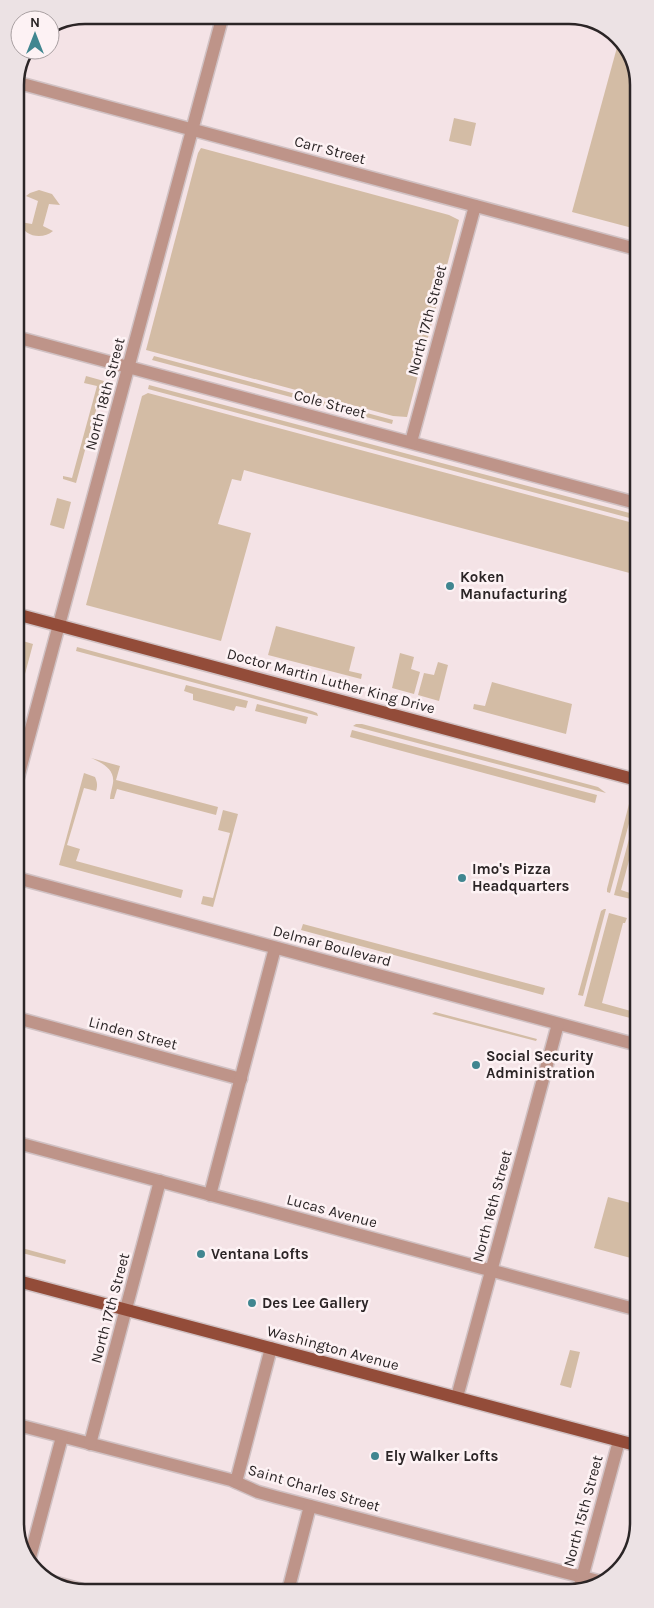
<svg xmlns="http://www.w3.org/2000/svg" width="654" height="1608" font-family="Karla,sans-serif">
<style>
.green{fill:#d3bca5}
.lines{fill:none;stroke-linecap:round;stroke-linejoin:round}
.minor-casing{stroke:#d0c1c3;stroke-width:15}
.major-casing{stroke:#d0c1c3;stroke-width:15}
.minor{stroke:#be9489;stroke-width:12}
.major{stroke:#934c39;stroke-width:12}
.poi-dot{fill:#408690;stroke:#fdf2f4;stroke-width:2}
.labels{text-anchor:middle;dominant-baseline:central;stroke-width:5;stroke-linejoin:round;paint-order:stroke}
.street-label{font-size:15px;fill:#2b2526;stroke:#fdf2f4}
.poi-label{font-size:15px;font-weight:bold;fill:#2b2526;stroke:#fdf2f4;text-anchor:start}
.rim{fill:none;stroke:#2b2526;stroke-width:2.5}
</style>
<rect width="100%" height="100%" fill="#f4e3e6"/>
<g class="green">
<path d="M 619,40 L 635,62 L 636,229 L 572,212 Z"/>
<path d="M 454,118 L 476,123 L 471,146 L 449,141 Z"/>
<path d="M 201,148 L 449,215 L 459,220 L 407,417 L 393,416 L 146,350 L 198,153 Z"/>
<path d="M 39,190 L 52,194 L 60,205 L 49,204 L 43,226 L 53,231 C 43,240 23,237 20,222 L 32,224 L 38,201 L 26,196 L 30,193 Z"/>
<path d="M 154,356 L 393,420 L 392,424 L 152,360 Z"/>
<path d="M 86,376 L 104,381 L 76,483 L 63,479 L 63,476 L 72,478 L 97,386 L 84,383 Z"/>
<path d="M 149,385 L 637,515 L 637,520 L 148,389 Z"/>
<path d="M 148,393 L 637,524 L 637,575 L 244,470 L 241,481 L 232,479 L 218,524 L 251,533 L 221,641 L 86,605 L 142,396 Z"/>
<path d="M 57,498 L 71,502 L 64,529 L 50,525 Z"/>
<path d="M 276,626 L 355,647 L 349,671 L 362,674 L 361,679 L 268,655 Z"/>
<path d="M 16,639 L 33,644 L 17,704 Z"/>
<path d="M 77,647 L 312,711 L 317,713 L 318,716 L 76,651 Z"/>
<path d="M 400,653 L 414,657 L 411,669 L 420,672 L 414,694 L 392,688 Z"/>
<path d="M 438,662 L 448,665 L 439,701 L 418,695 L 424,673 L 434,675 Z"/>
<path d="M 492,682 L 572,704 L 566,734 L 473,709 L 474,704 L 485,706 Z"/>
<path d="M 186,685 L 248,701 L 246,708 L 236,706 L 234,711 L 193,700 L 193,694 L 184,691 Z"/>
<path d="M 257,704 L 308,717 L 306,724 L 255,711 Z"/>
<path d="M 356,724 L 362,724 L 598,787 L 606,793 L 353,726 Z"/>
<path d="M 352,730 L 597,795 L 595,803 L 350,737 Z"/>
<path d="M 91,758 L 120,766 L 116,780 L 218,807 L 216,815 L 117,789 L 114,799 L 110,799 C 110,794 112,789 113,783 C 115,769 102,763 91,758 Z"/>
<path d="M 84,773 L 95,777 C 97,782 98,785 96,791 L 84,788 L 67,845 L 80,849 L 76,861 L 183,890 L 181,898 L 59,865 Z"/>
<path d="M 629,804 L 634,805 L 610,893 L 607,892 L 607,889 Z"/>
<path d="M 637,809 L 637,831 L 621,890 L 633,894 L 633,898 L 631,899 L 614,895 Z"/>
<path d="M 223,810 L 238,814 L 213,907 L 201,904 L 203,896 L 213,898 L 230,833 L 218,830 Z"/>
<path d="M 604,909 L 606,909 L 583,996 L 578,995 L 601,911 Z"/>
<path d="M 609,913 L 627,918 L 625,923 L 623,923 L 602,1003 L 638,1013 L 638,1020 L 584,1006 Z"/>
<path d="M 303,924 L 545,988 L 543,995 L 301,930 Z"/>
<path d="M 435,1012 L 537,1039 L 536,1041 L 432,1014 Z"/>
<path d="M 608,1197 L 638,1205 L 638,1260 L 594,1248 Z"/>
<path d="M 18,1247 L 66,1260 L 65,1264 L 18,1252 Z"/>
<path d="M 570,1350 L 580,1352 L 571,1388 L 560,1385 Z"/>
</g>
<g class="lines">
<g class="minor-casing">
<g id="minor">
<path d="M 15,82 L 636,249"/>
<path d="M 16,337 L 636,503"/>
<path d="M 411,442 L 475,206"/>
<path d="M 17,781 L 223,15"/>
<path d="M 17,878 L 638,1045"/>
<path d="M 17,1018 L 241,1079"/>
<path d="M 18,1143 L 638,1310"/>
<path d="M 210,1195 L 275,948"/>
<path d="M 457,1397 L 558,1024"/>
<path d="M 18,1425 L 231,1480 L 258,1492 L 276,1497 L 602,1582"/>
<path d="M 90,1444 L 160,1181"/>
<path d="M 236,1482 L 271,1348"/>
<path d="M 29,1561 L 62,1437"/>
<path d="M 49,1581 L 93,1593"/>
<path d="M 579,1589 L 619,1441"/>
<path d="M 288,1591 L 310,1506"/>
</g>
</g>
<g class="major-casing">
<g id="major">
<path d="M 16,614 L 637,780"/>
<path d="M 18,1281 L 639,1446"/>
</g>
</g>
<use href="#minor" class="minor"/>
<use href="#major" class="major"/>
</g>
<g class="poi-dot">
<circle cx="450" cy="586" r="5"/>
<circle cx="462" cy="878" r="5"/>
<circle cx="476" cy="1065" r="5"/>
<circle cx="201" cy="1254" r="5"/>
<circle cx="252" cy="1303" r="5"/>
<circle cx="375" cy="1456" r="5"/>
</g>
<g class="labels">
<g class="street-label">
<text transform="translate(330 150) rotate(15)">Carr Street</text>
<text transform="translate(427 320) rotate(-75)">North 17th Street</text>
<text transform="translate(105 394) rotate(-75)">North 18th Street</text>
<text transform="translate(330 404) rotate(15)">Cole Street</text>
<text transform="translate(331 681) rotate(15)">Doctor Martin Luther King Drive</text>
<text transform="translate(332 946) rotate(15)">Delmar Boulevard</text>
<text transform="translate(133 1033) rotate(15)">Linden Street</text>
<text transform="translate(492 1206) rotate(-75)">North 16th Street</text>
<text transform="translate(332 1211) rotate(15)">Lucas Avenue</text>
<text transform="translate(110 1308) rotate(-75)">North 17th Street</text>
<text transform="translate(333 1348) rotate(15)">Washington Avenue</text>
<text transform="translate(314 1488) rotate(16)">Saint Charles Street</text>
<text transform="translate(583 1511) rotate(-75)">North 15th Street</text>
</g>
<g class="poi-label">
<text x="460" y="577">Koken<tspan x="460" dy="17">Manufacturing</tspan></text>
<text x="472" y="869">Imo's Pizza<tspan x="472" dy="17">Headquarters</tspan></text>
<text x="486" y="1056">Social Security<tspan x="486" dy="17">Administration</tspan></text>
<text x="211" y="1254">Ventana Lofts</text>
<text x="262" y="1303">Des Lee Gallery</text>
<text x="385" y="1456">Ely Walker Lofts</text>
</g>
</g>
<path d="M0 0H654V1608H0ZM85 24H569A61 61 0 0 1 630 85V1523A61 61 0 0 1 569 1584H85A61 61 0 0 1 24 1523V85A61 61 0 0 1 85 24Z" fill="#ece2e4" fill-rule="evenodd"/>
<path class="rim" d="M85 24H569A61 61 0 0 1 630 85V1523A61 61 0 0 1 569 1584H85A61 61 0 0 1 24 1523V85A61 61 0 0 1 85 24Z"/>
<g transform="translate(35 35)"><circle r="24" fill="#fdf2f4" stroke="#a9a0a2"/>
<path d="M0-4L9 19L0 12L-9 19Z" fill="#408690"/>
<text y="-8" font-size="14" font-weight="bold" text-anchor="middle" fill="#2b2526">N</text>
</g>
</svg>
